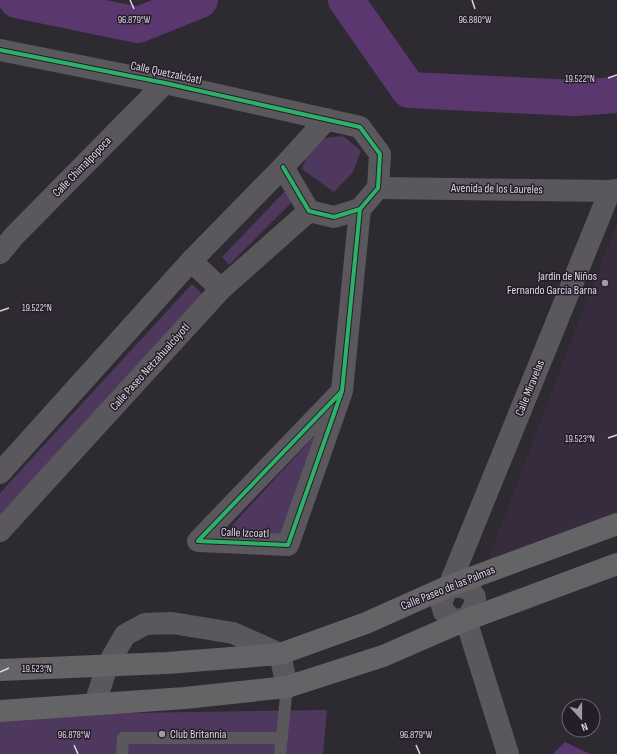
<svg xmlns="http://www.w3.org/2000/svg" width="617" height="754" font-family="'Sofia Sans Condensed',sans-serif">
<style>
.built{fill:#362c3d}
.green{fill:#4f385d}
.water{fill:#5b376f}
.lines{fill:none;stroke-linecap:round;stroke-linejoin:round}
.river{stroke:#5b376f;stroke-width:36}
.service{stroke:#5a585c;stroke-width:12}
.minor{stroke:#5a585c;stroke-width:22}
.tertiary{stroke:#5a585c;stroke-width:22}
.secondary{stroke:#646366;stroke-width:22}
.cycleway-casing{stroke:#251d2a;stroke-width:6}
.cycleway{stroke:#2db169;stroke-width:4}
.ticks{fill:none;stroke:#ddd7e1;stroke-width:1.5}
.poi-dot{fill:#a09aa3;stroke:#251d2a;stroke-width:1.5}
.labels{text-anchor:middle;dominant-baseline:central;stroke-width:3;stroke-linejoin:round;paint-order:stroke}
.street-label{font-size:12px;fill:#ddd7e1;stroke:#251d2a}
.poi-label{font-size:12px;fill:#ddd7e1;stroke:#251d2a;text-anchor:end}
.ticks-label{font-size:10px;text-anchor:middle;fill:#ddd7e1;stroke:#251d2a;stroke-width:3;stroke-linejoin:round;paint-order:stroke}
</style>
<rect width="100%" height="100%" fill="#2e2a31"/>
<path class="built" d="M 617,225 L 617,517 L 485,568 L 569,346 L 615,228 Z"/>
<g class="green">
<path d="M 343,136 L 361,151 L 353,172 L 334,192 L 302,169 L 309,149 L 324,138 Z"/>
<path d="M 285,191 L 293,201 L 229,265 L 222,257 Z"/>
<path d="M 192,284 L 203,295 L 0,515 L 0,493 Z"/>
<path d="M 319,431 L 279,539 L 223,535 Z"/>
<path d="M 327,710 L 323,754 L 0,754 L 0,715 Z"/>
</g>
<path class="water" d="M 565,742 L 590,754 L 553,754 Z"/>
<g class="lines">
<g class="river">
<path d="M 17,0 L 138,25 L 200,0"/>
<path d="M 346,0 L 409,90 L 575,98 L 617,95"/>
</g>
<g class="service">
<path d="M 122,754 L 123,738 L 282,738"/>
<path d="M 280,754 L 287,687"/>
</g>
<g class="minor">
<path d="M 0,50 L 165,83 L 360,127 L 380,154 L 378,188 L 360,209 L 334,217 L 309,211 L 283,167"/>
<path d="M 378,188 L 610,191 L 617,190"/>
<path d="M 0,253 L 15,235 L 165,83"/>
<path d="M 191,261 L 221,289"/>
<path d="M 342,391 L 198,541 L 288,545 L 342,391 L 360,209"/>
<path d="M 0,473 L 191,261 L 283,167 L 327,119"/>
<path d="M 0,531 L 221,289 L 309,211"/>
<path d="M 449,586 L 610,191"/>
<path d="M 95,704 L 107,666 L 125,635 L 145,624 L 172,623 L 233,633 L 280,654 L 287,687"/>
</g>
<g class="tertiary">
<path d="M 449,586 L 463,587 L 471,591 L 475,597 L 475,605 L 466,620 L 452,619 L 444,612 L 441,602 Z"/>
<path d="M 466,620 L 508,754"/>
</g>
<g class="secondary">
<path d="M 0,670 L 167,663 L 280,654 L 366,623 L 449,586 L 617,524"/>
<path d="M 0,711 L 185,698 L 287,687 L 383,656 L 466,620 L 617,564"/>
</g>
<g class="cycleway-casing">
<g id="cycleway">
<path d="M 0,50 L 165,83 L 360,127 L 380,154 L 378,188 L 360,209 L 334,217 L 309,211 L 283,167"/>
<path d="M 342,391 L 198,541 L 288,545 L 342,391 L 360,209"/>
</g>
</g>
<use href="#cycleway" class="cycleway"/>
</g>
<path class="ticks" d="M 130,0 L 134,9M 472,0 L 475,9M 608,78 L 617,75M 0,311 L 9,308M 608,438 L 617,435M 0,672 L 9,668M 74,745 L 78,754M 416,745 L 420,754"/>
<g class="poi-dot">
<circle cx="605" cy="283" r="4"/>
<circle cx="162" cy="734" r="4"/>
</g>
<g class="labels">
<g class="street-label">
<text transform="translate(166 73) rotate(12)">Calle Quetzalcóatl</text>
<text transform="translate(82 167) rotate(-46)">Calle Chimalpopoca</text>
<text transform="translate(497 189) rotate(1)">Avenida de los Laureles</text>
<text transform="translate(150 367) rotate(-48)">Calle Paseo Netzahualcóyotl</text>
<text transform="translate(530 388) rotate(-68)">Calle Miravelas</text>
<text transform="translate(245 533) rotate(2)">Calle Izcoatl</text>
<text transform="translate(448 588) rotate(-22)">Calle Paseo de las Palmas</text>
</g>
<g class="poi-label">
<text x="597" y="276">Jardín de Niños<tspan x="597" dy="14">Fernando García Barna</tspan></text>
<text x="170" y="734" text-anchor="start">Club Britannia</text>
</g>
</g>
<g class="ticks-label">
<text x="134" y="23">96.879°W</text>
<text x="475" y="23">96.880°W</text>
<text x="580" y="82">19.522°N</text>
<text x="37" y="311">19.522°N</text>
<text x="580" y="442">19.523°N</text>
<text x="37" y="672">19.523°N</text>
<text x="74" y="738">96.878°W</text>
<text x="416" y="738">96.879°W</text>
</g>
<g transform="translate(581 718) rotate(159)"><circle r="19" fill="#251d2a" stroke="#6f6773"/>
<path d="M0-3L7 15L0 10L-7 15Z" fill="#a09aa3"/>
<text y="-6" font-size="11" font-weight="bold" text-anchor="middle" fill="#ddd7e1">N</text>
</g>
</svg>
